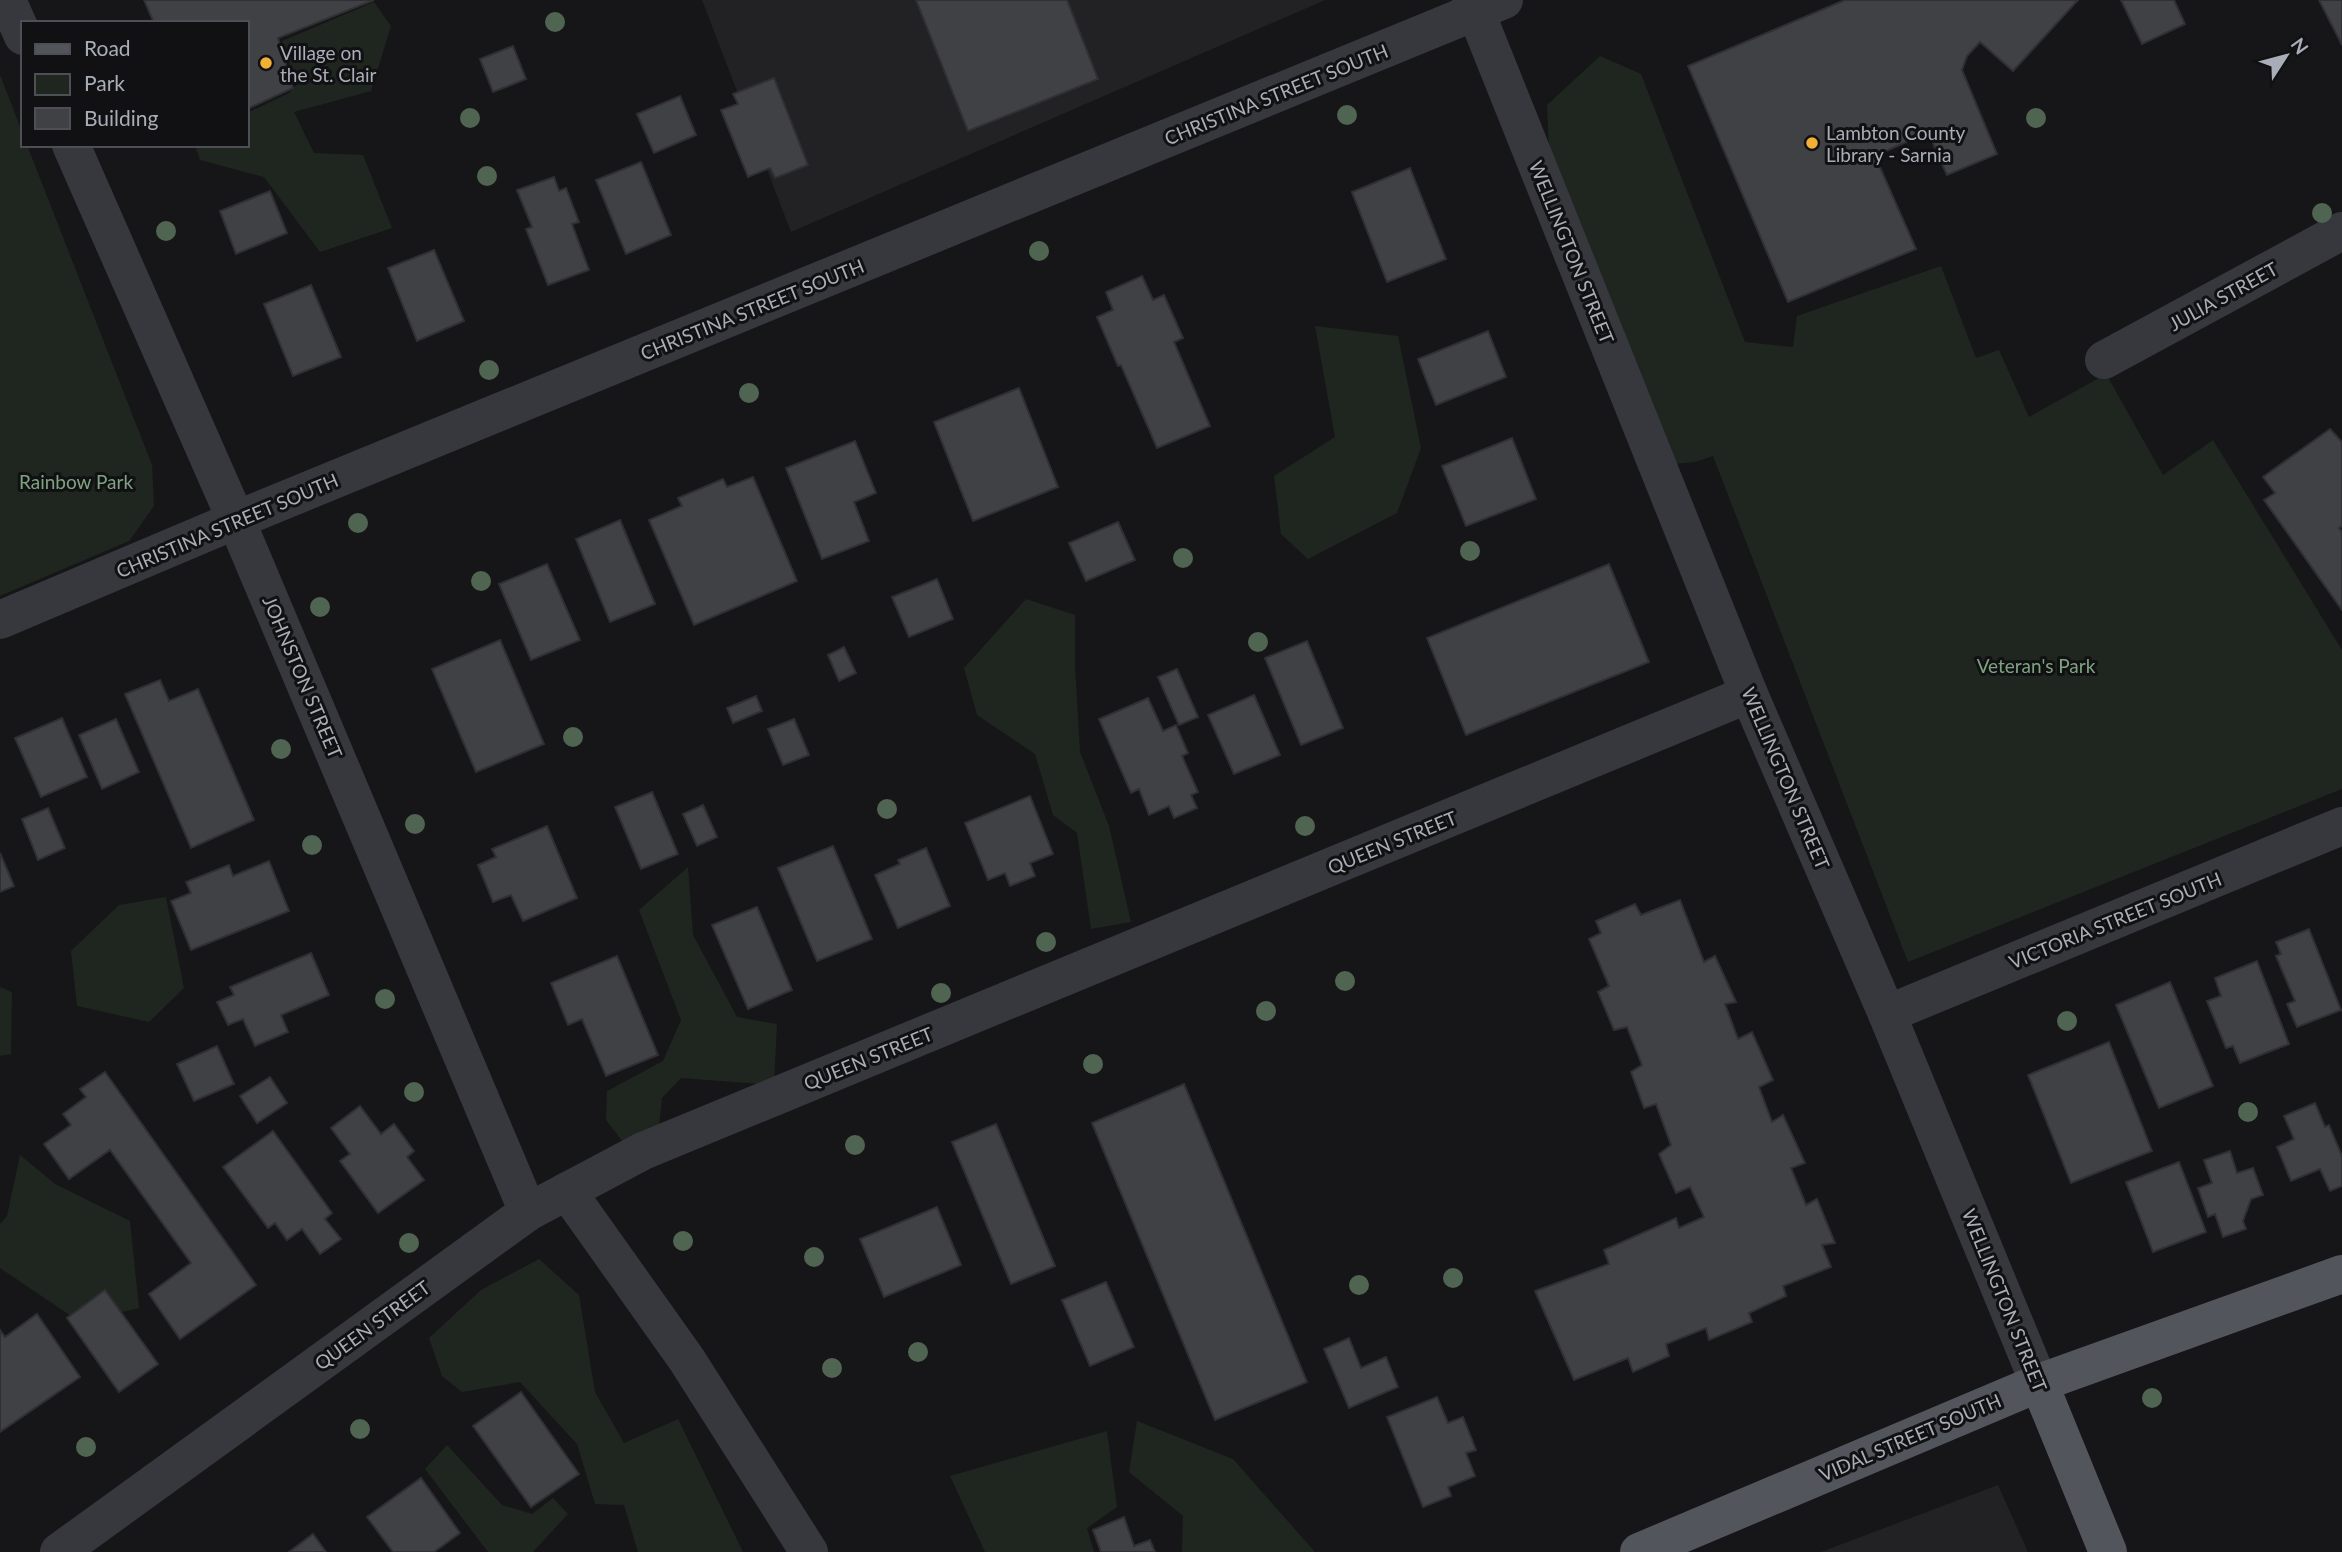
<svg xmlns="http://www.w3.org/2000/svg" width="2342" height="1552" font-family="Lato,sans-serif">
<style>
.built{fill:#222225}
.green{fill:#1e261f}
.building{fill:#404145;stroke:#303034;stroke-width:2}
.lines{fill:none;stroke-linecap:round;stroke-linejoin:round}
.minor{stroke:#37383d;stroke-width:38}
.major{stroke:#53555c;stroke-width:38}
.tree{fill:#506452}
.poi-dot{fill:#f2b134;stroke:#111113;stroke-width:2.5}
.labels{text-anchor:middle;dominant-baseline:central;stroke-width:6;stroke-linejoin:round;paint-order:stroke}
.poi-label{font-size:19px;fill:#a8adb8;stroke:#111113;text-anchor:start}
.street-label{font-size:19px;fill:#a8adb8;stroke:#111113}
.park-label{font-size:19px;fill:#7fa381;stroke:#111113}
</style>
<rect width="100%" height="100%" fill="#161618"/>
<g class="built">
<path d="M 702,0 L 1325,0 L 791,232 Z"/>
<path d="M 1998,1485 L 2028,1552 L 1821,1552 Z"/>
</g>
<g class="green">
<path d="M 374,2 L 391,26 L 371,91 L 294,112 L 314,153 L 363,155 L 392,228 L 320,252 L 264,177 L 200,160 L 195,145 L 247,145 L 247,113 L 289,93 L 297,84 L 282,41 Z"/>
<path d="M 1600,56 L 1641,74 L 1745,342 L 1793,347 L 1797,316 L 1941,266 L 1976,358 L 1999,350 L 2029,417 L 2106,374 L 2163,475 L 2213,440 L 2342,650 L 2342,789 L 1908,962 L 1713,456 L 1695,462 L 1674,464 L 1549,148 L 1547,105 Z"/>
<path d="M 0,75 L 23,134 L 23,145 L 27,145 L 152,465 L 154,506 L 129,541 L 0,596 Z"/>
<path d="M 1315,326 L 1398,336 L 1421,448 L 1397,513 L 1308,559 L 1281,534 L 1274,476 L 1335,437 Z"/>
<path d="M 1026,599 L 1075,615 L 1075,665 L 1080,752 L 1109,826 L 1131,922 L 1091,929 L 1077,833 L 1053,815 L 1035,754 L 977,715 L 964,668 Z"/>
<path d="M 688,867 L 693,935 L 737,1017 L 777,1024 L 774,1085 L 681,1078 L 662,1098 L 659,1127 L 626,1146 L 606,1120 L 607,1091 L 663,1061 L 681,1020 L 639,910 Z"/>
<path d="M 166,897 L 184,988 L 149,1022 L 77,1006 L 71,951 L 119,905 Z"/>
<path d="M 0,987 L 12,992 L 11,1054 L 0,1056 Z"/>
<path d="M 20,1155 L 55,1184 L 130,1221 L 139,1308 L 80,1322 L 0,1268 L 0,1224 L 7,1216 Z"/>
<path d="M 539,1259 L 579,1295 L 595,1392 L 624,1443 L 678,1419 L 743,1552 L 638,1552 L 624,1505 L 595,1504 L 577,1444 L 520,1382 L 462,1392 L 442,1376 L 429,1338 L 481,1290 Z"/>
<path d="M 1137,1421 L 1233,1459 L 1315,1552 L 1182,1552 L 1183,1516 L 1129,1472 Z"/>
<path d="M 1107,1431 L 1117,1507 L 1087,1528 L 1094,1552 L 985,1552 L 950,1476 Z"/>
<path d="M 447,1445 L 502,1505 L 532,1514 L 553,1498 L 568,1514 L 533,1552 L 488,1552 L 425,1469 Z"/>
</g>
<g class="building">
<path d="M 144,0 L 374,0 L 278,38 L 293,88 L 247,109 L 247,23 L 154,23 Z"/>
<path d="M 916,0 L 1067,0 L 1098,79 L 968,131 Z"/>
<path d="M 1845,0 L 2078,0 L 2013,71 L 1980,42 L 1967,56 L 1962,70 L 1997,154 L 1947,175 L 1928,132 L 1875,156 L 1916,249 L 1788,302 L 1688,66 Z"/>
<path d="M 2121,0 L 2174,0 L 2185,24 L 2142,44 Z"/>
<path d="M 2319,0 L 2342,0 L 2342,45 Z"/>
<path d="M 513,46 L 526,79 L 493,92 L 480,59 Z"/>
<path d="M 774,78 L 808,165 L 775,178 L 770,168 L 748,177 L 721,110 L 738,104 L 733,94 Z"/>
<path d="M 680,96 L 696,135 L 654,153 L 637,114 Z"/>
<path d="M 641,162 L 671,235 L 626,254 L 596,180 Z"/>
<path d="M 1410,168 L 1446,259 L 1387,282 L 1352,192 Z"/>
<path d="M 554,177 L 559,191 L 566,188 L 579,222 L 572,224 L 589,270 L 548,285 L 526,229 L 532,227 L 517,190 Z"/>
<path d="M 270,191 L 287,233 L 236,254 L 220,211 Z"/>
<path d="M 434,250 L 464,321 L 417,341 L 388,268 Z"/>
<path d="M 1142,276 L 1153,300 L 1164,295 L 1183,338 L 1174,342 L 1210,426 L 1157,448 L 1121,365 L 1118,366 L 1097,317 L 1113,310 L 1106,292 Z"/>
<path d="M 311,285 L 341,357 L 293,376 L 264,304 Z"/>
<path d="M 1488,331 L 1506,377 L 1436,405 L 1418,359 Z"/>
<path d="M 1019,388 L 1058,487 L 973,521 L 934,422 Z"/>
<path d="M 2330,429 L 2342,442 L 2342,526 L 2339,528 L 2342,532 L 2342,610 L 2264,500 L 2275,493 L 2263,477 Z"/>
<path d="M 1512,438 L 1536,499 L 1466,526 L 1442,466 Z"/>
<path d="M 855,441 L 876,493 L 854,502 L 869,541 L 822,559 L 786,468 Z"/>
<path d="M 753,477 L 797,581 L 694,625 L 649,520 L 682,506 L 678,498 L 723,479 L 727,487 Z"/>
<path d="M 620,520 L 655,604 L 610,622 L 576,539 Z"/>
<path d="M 1118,522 L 1135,560 L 1086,581 L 1069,543 Z"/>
<path d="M 547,564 L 580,640 L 531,660 L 499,584 Z"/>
<path d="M 1609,564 L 1649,662 L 1466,735 L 1427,638 Z"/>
<path d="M 937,579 L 953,619 L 909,637 L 892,597 Z"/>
<path d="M 500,640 L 544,744 L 476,772 L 432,669 Z"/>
<path d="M 1307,641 L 1343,728 L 1301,745 L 1265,658 Z"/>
<path d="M 844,647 L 856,673 L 839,681 L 828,655 Z"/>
<path d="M 1177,669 L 1198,717 L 1179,725 L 1158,677 Z"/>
<path d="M 160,680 L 169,701 L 198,689 L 254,820 L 191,848 L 125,694 Z"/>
<path d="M 1254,695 L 1280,755 L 1234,774 L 1208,715 Z"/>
<path d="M 756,696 L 762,711 L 733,723 L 727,708 Z"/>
<path d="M 1148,698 L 1163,731 L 1176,725 L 1188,753 L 1182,756 L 1198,792 L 1191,795 L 1197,808 L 1174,818 L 1169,806 L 1149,815 L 1139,789 L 1131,793 L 1099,719 Z"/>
<path d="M 62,718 L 87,777 L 41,797 L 15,738 Z"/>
<path d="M 116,719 L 139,772 L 102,789 L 79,735 Z"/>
<path d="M 794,719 L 809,755 L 783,765 L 768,729 Z"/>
<path d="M 652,792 L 678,854 L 641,869 L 615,807 Z"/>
<path d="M 1030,796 L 1053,854 L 1030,863 L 1035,876 L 1010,886 L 1005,873 L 988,880 L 965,823 Z"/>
<path d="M 703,805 L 717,837 L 697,846 L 683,814 Z"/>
<path d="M 48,808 L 65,848 L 38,860 L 22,819 Z"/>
<path d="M 547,826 L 577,898 L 523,921 L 511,895 L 493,902 L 478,865 L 496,857 L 492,849 Z"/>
<path d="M 833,846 L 872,939 L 817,961 L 778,868 Z"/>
<path d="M 926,848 L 950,906 L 898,928 L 875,875 L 900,864 L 898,860 Z"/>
<path d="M 0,853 L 14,886 L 0,892 Z"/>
<path d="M 269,861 L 289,911 L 191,950 L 171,901 L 191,893 L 186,882 L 229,865 L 233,876 Z"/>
<path d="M 1680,900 L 1704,962 L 1715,956 L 1736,1002 L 1725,1004 L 1738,1039 L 1752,1032 L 1773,1080 L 1759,1087 L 1772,1122 L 1783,1115 L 1805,1163 L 1791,1168 L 1806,1205 L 1817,1199 L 1835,1243 L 1822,1245 L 1831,1267 L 1783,1286 L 1786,1296 L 1749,1313 L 1752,1322 L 1709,1340 L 1706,1328 L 1666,1344 L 1669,1356 L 1633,1372 L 1628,1358 L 1574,1380 L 1535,1291 L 1609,1264 L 1604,1250 L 1676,1218 L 1679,1228 L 1704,1217 L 1690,1187 L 1676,1193 L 1659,1154 L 1671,1145 L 1656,1104 L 1644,1108 L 1631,1072 L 1642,1065 L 1627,1027 L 1614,1030 L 1598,992 L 1609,986 L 1589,939 L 1601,933 L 1596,921 L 1635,904 L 1641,915 Z"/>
<path d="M 757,907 L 792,990 L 748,1009 L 712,925 Z"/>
<path d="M 2309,929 L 2341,1010 L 2297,1027 L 2287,1004 L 2295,1001 L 2276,956 L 2281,954 L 2276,942 Z"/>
<path d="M 311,953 L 329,995 L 281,1015 L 288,1032 L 255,1046 L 243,1019 L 228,1025 L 217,1002 L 234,995 L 230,987 Z"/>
<path d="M 617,956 L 658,1055 L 606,1076 L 582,1019 L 568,1025 L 551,983 Z"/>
<path d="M 2257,961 L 2289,1044 L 2240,1063 L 2233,1046 L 2226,1048 L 2207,1001 L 2221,996 L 2215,978 Z"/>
<path d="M 2170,982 L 2213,1086 L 2159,1108 L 2116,1005 Z"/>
<path d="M 2109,1042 L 2152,1151 L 2071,1183 L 2028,1075 Z"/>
<path d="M 217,1046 L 234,1084 L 194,1101 L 177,1064 Z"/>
<path d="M 105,1072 L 256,1285 L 180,1339 L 149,1294 L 191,1263 L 110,1150 L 69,1179 L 44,1144 L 71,1125 L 63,1114 L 86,1097 L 80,1089 Z"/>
<path d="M 270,1077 L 287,1103 L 257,1123 L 240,1096 Z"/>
<path d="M 1184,1084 L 1307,1382 L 1215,1420 L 1092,1123 Z"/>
<path d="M 2315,1103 L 2325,1127 L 2329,1125 L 2342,1156 L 2342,1186 L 2330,1191 L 2320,1169 L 2291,1181 L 2277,1147 L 2294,1139 L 2284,1116 Z"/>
<path d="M 360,1106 L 381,1134 L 394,1124 L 414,1151 L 407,1157 L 424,1180 L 378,1213 L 340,1161 L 350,1154 L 331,1128 Z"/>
<path d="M 996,1124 L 1055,1266 L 1011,1284 L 952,1142 Z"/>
<path d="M 273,1131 L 332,1213 L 325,1219 L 341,1239 L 320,1254 L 302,1229 L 287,1240 L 275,1223 L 268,1228 L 223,1167 Z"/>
<path d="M 2230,1151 L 2237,1173 L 2253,1168 L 2263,1195 L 2251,1199 L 2243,1221 L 2246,1229 L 2223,1237 L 2215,1214 L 2208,1217 L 2198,1188 L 2212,1183 L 2204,1160 Z"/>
<path d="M 2179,1162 L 2206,1232 L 2153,1252 L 2126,1182 Z"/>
<path d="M 937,1207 L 961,1265 L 884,1297 L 860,1239 Z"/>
<path d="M 1106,1282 L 1134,1347 L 1090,1366 L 1062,1300 Z"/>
<path d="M 105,1290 L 158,1364 L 119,1392 L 67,1318 Z"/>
<path d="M 37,1314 L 80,1377 L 0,1432 L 0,1330 L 5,1337 Z"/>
<path d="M 1349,1338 L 1361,1368 L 1386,1357 L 1398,1387 L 1349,1408 L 1324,1349 Z"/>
<path d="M 521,1392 L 579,1474 L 531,1507 L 473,1426 Z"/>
<path d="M 1437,1397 L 1448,1423 L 1463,1417 L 1476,1450 L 1466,1453 L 1475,1476 L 1448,1487 L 1451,1496 L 1423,1507 L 1387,1417 Z"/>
<path d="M 421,1478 L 460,1533 L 434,1552 L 393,1552 L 367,1517 Z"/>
<path d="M 1124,1517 L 1134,1546 L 1150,1540 L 1155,1552 L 1101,1552 L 1093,1530 Z"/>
<path d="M 313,1534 L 326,1552 L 289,1552 Z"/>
</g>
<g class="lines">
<g class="minor">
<path d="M 7,0 L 23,36"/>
<path d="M 1471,0 L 1749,694 L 1887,1014 L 2039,1383"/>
<path d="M 71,145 L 236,520 L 528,1212"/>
<path d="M 2104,360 L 2342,231"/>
<path d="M 0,620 L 236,520 L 1504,0"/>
<path d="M 1887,1014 L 2342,826"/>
<path d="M 567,1191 L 687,1360 L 809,1552"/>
<path d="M 59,1552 L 528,1212 L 643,1151 L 1749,694"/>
</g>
<g class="major">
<path d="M 2039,1383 L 2108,1552"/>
<path d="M 1639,1552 L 2039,1383 L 2342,1274"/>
</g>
</g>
<g class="tree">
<circle cx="555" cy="22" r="10"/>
<circle cx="1347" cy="115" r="10"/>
<circle cx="470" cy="118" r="10"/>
<circle cx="2036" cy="118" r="10"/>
<circle cx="487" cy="176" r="10"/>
<circle cx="2322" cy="213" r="10"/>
<circle cx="166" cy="231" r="10"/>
<circle cx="1039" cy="251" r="10"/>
<circle cx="489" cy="370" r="10"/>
<circle cx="749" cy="393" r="10"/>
<circle cx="358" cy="523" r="10"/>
<circle cx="1470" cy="551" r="10"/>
<circle cx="1183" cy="558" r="10"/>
<circle cx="481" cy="581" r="10"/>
<circle cx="320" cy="607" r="10"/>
<circle cx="1258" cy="642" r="10"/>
<circle cx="573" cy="737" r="10"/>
<circle cx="281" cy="749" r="10"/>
<circle cx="887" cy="809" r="10"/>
<circle cx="415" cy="824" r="10"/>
<circle cx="1305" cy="826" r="10"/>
<circle cx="312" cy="845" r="10"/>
<circle cx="1046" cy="942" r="10"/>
<circle cx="1345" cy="981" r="10"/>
<circle cx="941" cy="993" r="10"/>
<circle cx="385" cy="999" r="10"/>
<circle cx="1266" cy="1011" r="10"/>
<circle cx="2067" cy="1021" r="10"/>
<circle cx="1093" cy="1064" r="10"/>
<circle cx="414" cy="1092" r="10"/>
<circle cx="2248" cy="1112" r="10"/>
<circle cx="855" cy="1145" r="10"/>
<circle cx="683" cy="1241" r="10"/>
<circle cx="409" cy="1243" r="10"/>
<circle cx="814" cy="1257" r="10"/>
<circle cx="1453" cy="1278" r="10"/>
<circle cx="1359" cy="1285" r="10"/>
<circle cx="918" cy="1352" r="10"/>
<circle cx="832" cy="1368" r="10"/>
<circle cx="2152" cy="1398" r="10"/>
<circle cx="360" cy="1429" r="10"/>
<circle cx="86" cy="1447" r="10"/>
</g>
<g class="poi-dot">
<circle cx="266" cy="63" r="7"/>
<circle cx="1812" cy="143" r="7"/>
</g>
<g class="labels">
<g class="poi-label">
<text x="280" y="52">Village on<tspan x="280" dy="22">the St. Clair</tspan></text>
<text x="1826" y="132">Lambton County<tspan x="1826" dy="22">Library - Sarnia</tspan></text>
</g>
<g class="street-label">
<text transform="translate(1276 94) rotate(-22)">CHRISTINA STREET SOUTH</text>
<text transform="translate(1572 252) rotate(68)">WELLINGTON STREET</text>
<text transform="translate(2223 296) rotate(-29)">JULIA STREET</text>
<text transform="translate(752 309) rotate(-22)">CHRISTINA STREET SOUTH</text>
<text transform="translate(227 525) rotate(-23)">CHRISTINA STREET SOUTH</text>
<text transform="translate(303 677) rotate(67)">JOHNSTON STREET</text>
<text transform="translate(1786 778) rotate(67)">WELLINGTON STREET</text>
<text transform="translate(1392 842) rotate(-22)">QUEEN STREET</text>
<text transform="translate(2115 920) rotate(-22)">VICTORIA STREET SOUTH</text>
<text transform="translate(868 1058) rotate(-22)">QUEEN STREET</text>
<text transform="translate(2005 1300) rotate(68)">WELLINGTON STREET</text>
<text transform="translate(372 1325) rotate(-36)">QUEEN STREET</text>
<text transform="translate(1910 1437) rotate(-23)">VIDAL STREET SOUTH</text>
</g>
<g class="park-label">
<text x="76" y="481">Rainbow Park</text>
<text x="2036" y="665">Veteran's Park</text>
</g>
</g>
<rect x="21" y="21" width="228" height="126" fill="#111113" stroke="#4d4f55" stroke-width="2"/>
<rect x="35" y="44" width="35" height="10" fill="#53555c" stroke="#4d4f55" stroke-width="2"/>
<text x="84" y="56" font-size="21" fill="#a8adb8">Road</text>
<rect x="35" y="74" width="35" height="21" fill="#1e261f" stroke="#4d4f55" stroke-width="2"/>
<text x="84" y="91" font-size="21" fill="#a8adb8">Park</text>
<rect x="35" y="108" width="35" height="21" fill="#404145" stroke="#4d4f55" stroke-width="2"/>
<text x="84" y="126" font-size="21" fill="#a8adb8">Building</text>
<g transform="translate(2286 56) rotate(54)" stroke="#111113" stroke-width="5" paint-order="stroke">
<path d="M0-5L12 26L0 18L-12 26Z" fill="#a8adb8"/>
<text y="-10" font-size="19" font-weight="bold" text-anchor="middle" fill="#a8adb8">N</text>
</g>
</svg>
